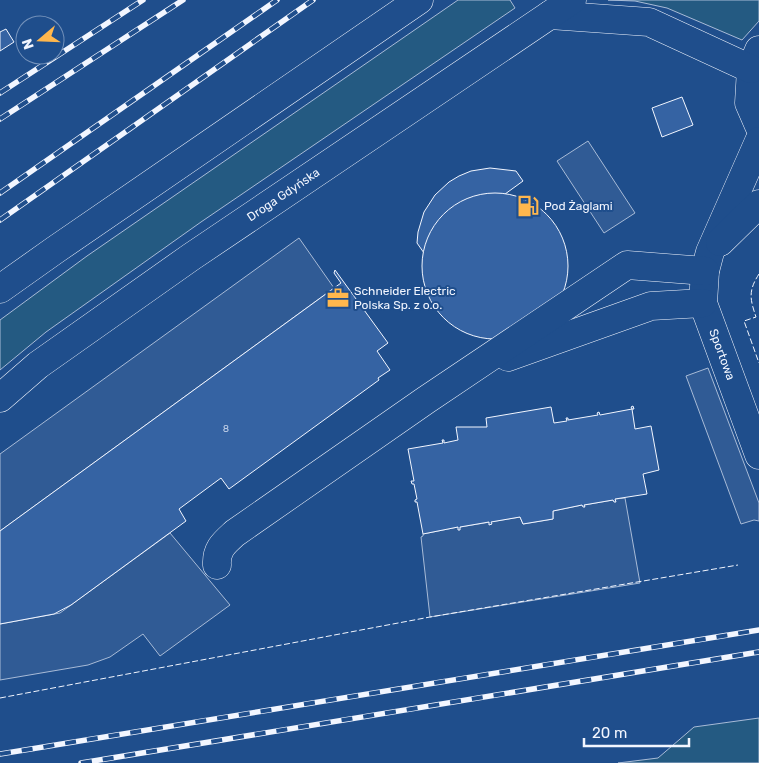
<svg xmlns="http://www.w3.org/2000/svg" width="759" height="763" font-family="Rubik,sans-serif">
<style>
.green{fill:#245a82;stroke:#a8bbd7}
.parking{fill:#305b95;stroke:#a8bbd7}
.building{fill:#3563a3;stroke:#f2f6ff}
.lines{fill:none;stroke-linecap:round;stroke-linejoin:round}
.minor-casing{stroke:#f2f6ff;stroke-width:29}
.major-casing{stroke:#f2f6ff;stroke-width:29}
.minor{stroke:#1f4e8c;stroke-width:28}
.major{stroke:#1f4e8c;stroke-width:28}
.rail-casing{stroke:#f2f6ff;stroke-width:5.5}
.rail{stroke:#1f4e8c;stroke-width:4;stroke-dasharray:11;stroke-linecap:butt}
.fence{stroke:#f2f6ff;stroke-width:1;stroke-dasharray:6 2.5;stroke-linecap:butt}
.labels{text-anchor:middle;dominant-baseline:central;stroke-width:4;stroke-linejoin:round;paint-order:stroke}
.number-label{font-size:10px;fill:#c3d1e8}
.street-label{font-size:12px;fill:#f2f6ff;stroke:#1f4e8c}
.poi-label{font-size:12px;fill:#f2f6ff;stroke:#1f4e8c;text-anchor:start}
</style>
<rect width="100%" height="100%" fill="#1f4e8c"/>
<g class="green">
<path d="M 458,0 L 510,0 L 515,8 L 201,222 L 46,332 L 0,370 L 0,320 L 87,256 Z"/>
<path d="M 608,0 L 759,0 L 759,21 L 742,40 L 667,8 L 635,1 Z"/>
<path d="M 759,718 L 759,763 L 618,763 L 658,758 L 694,727 Z"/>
</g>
<g class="parking">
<path d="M 588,141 L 635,213 L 604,233 L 557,161 Z"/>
<path d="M 299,238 L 334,288 L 0,531 L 0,454 Z"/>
<path d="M 708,368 L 759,503 L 759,521 L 754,520 L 741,524 L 686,376 Z"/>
<path d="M 625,498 L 640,583 L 430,617 L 421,537 L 423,536 L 423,534 L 458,527 L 459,530 L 460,527 L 520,517 L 523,524 L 553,519 L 553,511 L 582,505 L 584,507 L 584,505 L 613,500 L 615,502 L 615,499 Z"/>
<path d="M 170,533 L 230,605 L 160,656 L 143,634 L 110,657 L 88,665 L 0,680 L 0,624 L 60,613 Z"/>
</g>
<g class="building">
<path d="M 6,29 L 14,42 L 0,51 L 0,32 Z"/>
<path d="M 682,97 L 693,125 L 662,137 L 652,108 Z"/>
<path d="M 490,168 L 516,171 L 523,181 L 424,253 L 417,243 L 418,232 L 424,212 L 435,195 L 449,182 L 459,176 L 471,171 Z"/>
<circle cx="495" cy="266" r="73"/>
<path d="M 335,270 L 388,343 L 377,351 L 390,370 L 378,378 L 379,380 L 229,489 L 221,478 L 179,509 L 186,521 L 71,605 L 54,614 L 0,624 L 0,531 L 341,283 L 334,273 Z"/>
<path d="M 633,406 L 634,409 L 632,409 L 635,429 L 651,426 L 659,470 L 643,474 L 647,494 L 615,499 L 616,502 L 614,502 L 613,500 L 584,505 L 585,507 L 583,507 L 582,505 L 553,511 L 553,519 L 523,524 L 520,517 L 491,522 L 492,524 L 489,525 L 489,522 L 460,527 L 460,530 L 458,530 L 458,527 L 423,534 L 417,502 L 415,502 L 415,500 L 417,499 L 414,484 L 412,484 L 411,481 L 414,481 L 408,449 L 443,443 L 442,440 L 444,440 L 444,443 L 458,440 L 456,427 L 487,427 L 486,418 L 551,407 L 554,423 L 567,421 L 566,418 L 568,418 L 568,420 L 598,415 L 597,413 L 599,412 L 600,415 L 632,409 L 631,407 Z"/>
</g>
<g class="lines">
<g class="minor-casing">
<g id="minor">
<path d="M 759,50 L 751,69 L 749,103 L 759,126"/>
<path id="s1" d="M 759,141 L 710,252 L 705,271 L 703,303 L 759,455"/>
<path d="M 720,242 L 759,204"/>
<path d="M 508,357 L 651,306 L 703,303"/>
<path d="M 217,565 C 216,549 224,543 235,533 L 426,400 L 627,265 L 705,271"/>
</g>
</g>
<g class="major-casing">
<g id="major">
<path d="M 550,15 L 649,22 L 751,69"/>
<path d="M 0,289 L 55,250 L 419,0"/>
<path id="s2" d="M 0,398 L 38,365 L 191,257 L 572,0"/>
</g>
</g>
<use href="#minor" class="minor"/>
<use href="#major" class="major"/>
<g class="rail-casing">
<g id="rail">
<path d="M 0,93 L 143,0"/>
<path d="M 0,119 L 183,0"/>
<path d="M 0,193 L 277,0"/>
<path d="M 0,220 L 313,0"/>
<path d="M 0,754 L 759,630"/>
<path d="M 81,763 L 759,652"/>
</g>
</g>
<use href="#rail" class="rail"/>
<g class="fence">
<path d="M 759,274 C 748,291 750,299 756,317 L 744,321 L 759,363"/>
<path d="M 0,698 L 430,617 L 738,565"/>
</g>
</g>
<defs>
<g id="fuel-bare" transform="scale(1.725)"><path d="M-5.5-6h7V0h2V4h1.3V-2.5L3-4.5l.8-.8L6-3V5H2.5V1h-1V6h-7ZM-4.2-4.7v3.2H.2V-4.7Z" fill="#ffb74d" stroke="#1f4e8c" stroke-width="2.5" paint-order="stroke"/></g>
<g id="office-bare" transform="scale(1.725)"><path d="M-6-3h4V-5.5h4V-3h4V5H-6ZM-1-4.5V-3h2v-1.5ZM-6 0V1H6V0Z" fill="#ffb74d" stroke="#1f4e8c" stroke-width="2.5" paint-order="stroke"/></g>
</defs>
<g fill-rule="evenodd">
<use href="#fuel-bare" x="528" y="206"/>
<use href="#office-bare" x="338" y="298"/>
</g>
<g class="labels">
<g class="number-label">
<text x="226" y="429">8</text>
</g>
<g class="street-label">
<text stroke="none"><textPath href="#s2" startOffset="349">Droga Gdyńska</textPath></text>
<text stroke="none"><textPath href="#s1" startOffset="228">Sportowa</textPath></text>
</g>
<g class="poi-label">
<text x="544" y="206">Pod Żaglami</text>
<text x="354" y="291">Schneider Electric<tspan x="354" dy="14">Polska Sp. z o.o.</tspan></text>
</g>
</g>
<g transform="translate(40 40) rotate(251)"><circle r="24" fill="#1f4e8c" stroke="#7391ba"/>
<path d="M0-4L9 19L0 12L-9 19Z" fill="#ffb74d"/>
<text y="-8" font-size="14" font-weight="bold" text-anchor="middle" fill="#f2f6ff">N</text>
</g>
<path d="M584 738v8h105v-8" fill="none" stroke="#f2f6ff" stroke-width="2.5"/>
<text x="592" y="738" font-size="15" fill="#f2f6ff" stroke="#1f4e8c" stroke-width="4" paint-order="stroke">20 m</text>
</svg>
